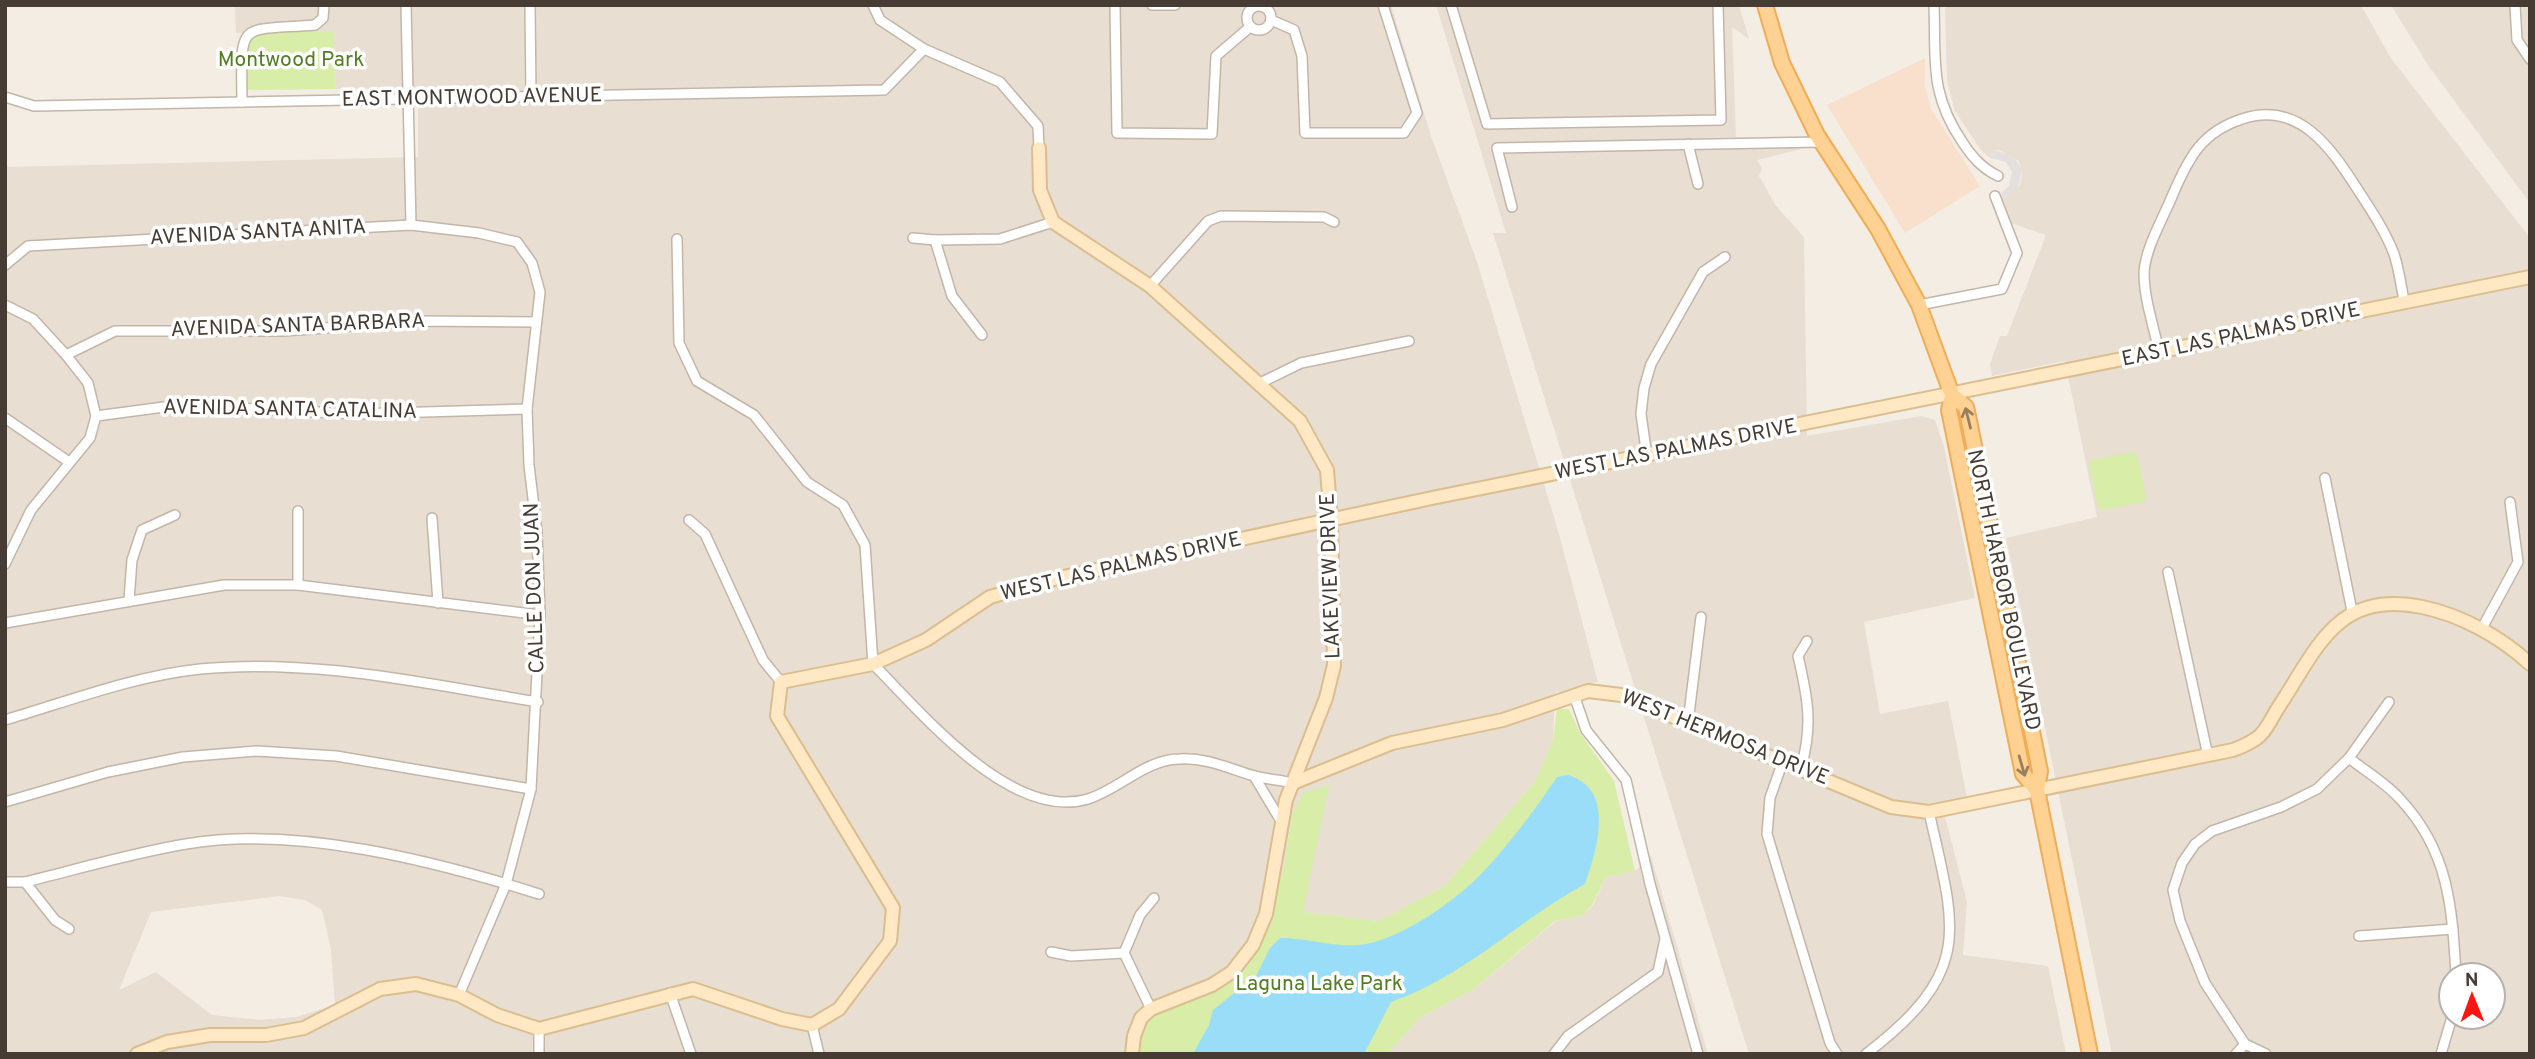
<svg xmlns="http://www.w3.org/2000/svg" width="2535" height="1059" font-family="Overpass,sans-serif">
<style>
.residential{fill:#e8ded1;fill-rule:evenodd}
.commercial{fill:#f9e0cc}
.green{fill:#d7eda8}
.parking{fill:#e4e0dd}
.water{fill:#99ddf8}
.lines{fill:none;stroke-linecap:round;stroke-linejoin:round}
.street-casing{stroke:#c3b6a8;stroke-width:12}
.secondary-casing{stroke:#dbbe90;stroke-width:16}
.primary-casing{stroke:#f0ad56;stroke-width:18}
.street{stroke:#fff;stroke-width:9}
.secondary{stroke:#ffe8c3;stroke-width:12}
.primary{stroke:#ffd192;stroke-width:14}
.oneway{stroke:#997f5e}
.labels{text-anchor:middle;dominant-baseline:central;stroke-width:7;stroke-linejoin:round;paint-order:stroke}
.park-label{font-size:21px;fill:#507e20;stroke:#fff}
.street-label{font-size:21px;fill:#463c33;stroke:#fff}
</style>
<rect width="100%" height="100%" fill="#f4ede4"/>
<g class="residential">
<path d="M 235,5 L 1391,5 L 1431,136 L 1477,262 L 1559,534 L 1598,682 L 1555,693 L 1553,740 L 1536,780 L 1445,886 L 1379,921 L 1302,912 L 1328,785 L 1291,817 L 1284,869 L 1260,947 L 1246,969 L 1221,989 L 1157,1012 L 1141,1031 L 1139,1054 L 5,1054 L 5,167 L 418,157 L 418,88 L 335,89 L 334,31 L 236,33 ZM 279,896 L 305,900 L 322,910 L 331,949 L 335,1005 L 296,1017 L 260,1020 L 212,1015 L 156,972 L 119,990 L 151,912 Z"/>
<path d="M 1436,5 L 1739,5 L 1749,39 L 1732,27 L 1736,137 L 1560,142 L 1783,140 L 1795,137 L 1801,149 L 1757,160 L 1762,169 L 1759,176 L 1776,206 L 1804,237 L 1807,436 L 1921,416 L 1935,420 L 1944,447 L 1975,598 L 1864,622 L 1880,714 L 1948,701 L 1967,798 L 1935,804 L 1946,820 L 1967,902 L 1963,955 L 2048,966 L 2066,1054 L 1749,1054 L 1493,233 L 1506,233 Z"/>
<path d="M 1945,5 L 2361,5 L 2390,57 L 2530,238 L 2530,1054 L 2112,1054 L 2006,538 L 2097,517 L 2065,361 L 1992,376 L 1990,364 L 2000,336 L 2007,336 L 2046,235 L 2011,223 L 2003,199 L 2020,185 L 2022,173 L 2019,161 L 1999,150 L 1994,150 L 1991,158 L 1989,157 L 1980,149 L 1955,111 L 1947,80 ZM 2451,975 L 2493,975 L 2493,1017 L 2451,1017 Z"/>
<path d="M 2391,5 L 2530,5 L 2530,203 L 2428,65 Z"/>
<path d="M 1651,856 L 1708,1054 L 1387,1054 L 1421,1017 L 1474,989 L 1556,921 L 1582,916 L 1593,905 L 1606,877 L 1635,871 Z"/>
</g>
<path class="commercial" d="M 1925,58 L 1925,86 L 1931,109 L 1980,186 L 1905,233 L 1827,105 Z"/>
<g class="green">
<path d="M 334,31 L 335,89 L 247,90 C 246,68 239,43 262,32 Z"/>
<path d="M 2133,452 L 2137,455 L 2146,497 L 2144,502 L 2103,510 L 2098,508 L 2089,465 L 2092,460 Z"/>
<path d="M 1557,709 L 1569,709 L 1580,733 L 1614,781 L 1635,871 L 1606,877 L 1592,905 L 1582,916 L 1555,921 L 1474,989 L 1421,1017 L 1387,1054 L 1139,1054 L 1141,1031 L 1157,1012 L 1221,989 L 1246,969 L 1260,947 L 1284,869 L 1291,817 L 1304,792 L 1329,785 L 1303,912 L 1379,921 L 1445,886 L 1536,780 L 1553,740 Z"/>
</g>
<path class="parking" d="M 1994,150 L 2013,156 L 2022,169 L 2018,189 L 2003,199 L 2001,193 L 2009,186 L 2012,172 L 2006,162 L 1991,158 Z"/>
<path class="water" d="M 1568,775 C 1616,789 1597,849 1585,884 C 1517,921 1467,975 1391,1002 L 1364,1054 L 1193,1054 L 1209,1025 L 1213,1010 L 1256,976 L 1270,948 L 1280,938 C 1307,938 1332,947 1359,945 C 1395,942 1448,906 1474,881 C 1499,858 1538,806 1557,777 Z"/>
<g class="lines">
<g class="street-casing">
<g id="street">
<path d="M 406,5 L 411,225"/>
<path d="M 530,5 L 531,97"/>
<path d="M 873,5 L 880,20 L 924,49 L 1000,82 L 1038,126 L 1039,148"/>
<path d="M 1115,5 L 1117,133 L 1212,134 L 1216,56 L 1250,27"/>
<path d="M 1152,5 L 1175,5"/>
<path d="M 1451,5 L 1487,124 L 1721,120 L 1718,5"/>
<path d="M 1934,5 C 1936,62 1929,93 1963,143 C 1973,158 1982,168 1998,176"/>
<path d="M 2515,5 L 2517,40 L 2530,59"/>
<circle cx="1259" cy="18" r="12"/>
<path d="M 1271,20 L 1294,30 L 1302,56 L 1305,133 L 1404,133 L 1417,113 L 1383,5"/>
<path d="M 5,97 L 34,106 L 884,90 L 924,49"/>
<path d="M 242,102 C 241,19 237,31 315,25 L 323,18 L 324,5"/>
<path d="M 1688,144 L 1698,184"/>
<path d="M 1512,207 L 1497,148 L 1821,142"/>
<path d="M 913,238 L 935,240"/>
<path d="M 677,239 L 679,343 L 697,381 L 754,415 L 807,482 L 843,505 L 865,545 L 873,664 C 921,712 1011,822 1088,799 C 1120,789 1144,760 1179,759 C 1205,757 1228,768 1251,775 C 1265,779 1279,780 1293,783"/>
<path d="M 5,265 L 28,246 L 411,225 L 479,233 L 517,242 L 532,263 L 540,292 L 527,409 L 529,465 L 537,532 L 540,615 L 531,789 L 506,884 L 459,995"/>
<path d="M 1150,286 L 1208,221 L 1221,216 L 1324,217 L 1334,222"/>
<path d="M 5,305 L 33,319 L 66,355 L 88,383 L 96,416 L 90,438 L 31,510 L 5,564"/>
<path d="M 1919,305 L 2002,289 L 2017,253 L 1995,196"/>
<path d="M 982,335 L 952,296 L 935,240 L 1000,239 L 1053,222"/>
<path d="M 2159,352 C 2154,327 2144,299 2144,273 C 2145,248 2164,217 2173,194 C 2189,157 2202,132 2242,119 C 2299,100 2331,148 2358,190 C 2371,210 2385,231 2394,254 C 2399,269 2401,285 2404,301"/>
<path d="M 66,355 L 115,331 L 284,331 L 418,321 L 536,322"/>
<path d="M 1258,384 L 1301,363 L 1409,341"/>
<path d="M 96,416 L 179,405 L 356,414 L 527,409"/>
<path d="M 5,418 L 69,462"/>
<path d="M 1647,457 L 1641,414 L 1644,388 L 1651,364 L 1703,272 L 1725,257"/>
<path d="M 2325,478 L 2352,611"/>
<path d="M 298,511 L 298,585"/>
<path d="M 432,518 L 438,603"/>
<path d="M 689,520 L 705,534 L 763,660 L 781,682"/>
<path d="M 2168,572 L 2208,756"/>
<path d="M 129,600 L 132,560 L 142,530 L 175,515"/>
<path d="M 5,623 L 224,585 L 298,585 L 540,615"/>
<path d="M 2481,630 L 2518,562 L 2510,502"/>
<path d="M 1574,695 L 1586,730 L 1626,780 L 1650,884 L 1698,1054"/>
<path d="M 5,720 C 69,701 134,676 200,669 C 314,658 426,684 538,702"/>
<path d="M 1688,722 L 1701,617"/>
<path d="M 2349,758 C 2365,771 2386,783 2400,799 C 2449,851 2452,907 2456,975"/>
<path d="M 1783,761 L 1770,798 L 1767,834 L 1830,1043 L 1837,1054"/>
<path d="M 1801,768 C 1813,725 1808,699 1798,656 L 1807,641"/>
<path d="M 1254,776 L 1281,821"/>
<path d="M 5,802 L 108,772 L 183,757 L 257,751 L 336,756 L 531,789"/>
<path d="M 5,882 L 25,882 C 78,869 132,853 186,844 C 295,825 435,861 539,894"/>
<path d="M 25,882 L 55,920 L 69,929"/>
<path d="M 2359,936 L 2453,929"/>
<path d="M 1051,952 L 1071,956 L 1124,953"/>
<path d="M 670,993 L 691,1054"/>
<path d="M 1151,1009 L 1124,953 L 1140,915 L 1154,898"/>
<path d="M 812,1025 L 819,1054"/>
<path d="M 539,1054 L 539,1029"/>
<path d="M 1554,1054 L 1568,1036 L 1658,972 L 1665,939"/>
<path d="M 1866,1054 C 1974,971 1956,931 1929,812"/>
<path d="M 2236,1054 L 2245,1044"/>
<path d="M 2266,1054 L 2245,1044 L 2205,983 L 2180,921 L 2173,890 L 2182,863 L 2195,844 L 2212,831 L 2281,807 L 2317,789 L 2349,758 L 2389,702"/>
<path d="M 2441,1054 L 2452,1017"/>
</g>
</g>
<g class="secondary-casing">
<g id="secondary">
<path d="M 1039,148 L 1040,190 L 1053,222 L 1150,286 L 1300,421 L 1327,470 L 1331,520 L 1334,665 L 1326,698 L 1286,800 L 1266,914 L 1253,945 L 1232,972 L 1212,985 L 1151,1009 L 1141,1018 L 1134,1036 L 1132,1054"/>
<path d="M 1293,783 L 1392,743 L 1503,720 L 1588,691 L 1621,695 L 1891,807 L 1929,812 L 2233,750 C 2241,747 2250,743 2257,738 C 2266,732 2272,717 2278,708 C 2318,647 2337,590 2422,607 C 2461,615 2501,637 2530,664"/>
<path d="M 137,1054 L 167,1042 L 210,1035 L 266,1035 L 304,1028 L 380,989 L 416,984 L 459,995 L 497,1015 L 539,1029 L 693,989 L 782,1019 L 812,1025 L 839,1009 L 890,941 L 893,908 L 777,716 L 781,682 L 873,664 L 926,640 L 990,597 L 1054,579 L 1432,498 L 2530,277"/>
</g>
</g>
<g class="primary-casing">
<g id="primary">
<path d="M 1765,5 L 1782,63 L 1817,135 L 1878,229 L 1919,305 L 1952,395 L 1949,410 L 2023,774 L 2037,790"/>
<path d="M 1952,395 L 1966,407 L 1968,416 L 2040,771 L 2037,790 L 2090,1054"/>
</g>
</g>
<use href="#street" class="street"/>
<use href="#secondary" class="secondary"/>
<use href="#primary" class="primary"/>
</g>
<defs><path id="oneway-shaft" d="M-6 0H5M1.5-3L5.5 0L1.5 3" fill="none" stroke-width="1.6" stroke-linecap="round" stroke-linejoin="round" transform="scale(1.75)"/></defs>
<g class="oneway">
<use href="#oneway-shaft" transform="translate(1968 418) rotate(-104)"/>
<use href="#oneway-shaft" transform="translate(2022 766) rotate(74)"/>
</g>
<g class="labels">
<g class="park-label">
<text x="291" y="60">Montwood Park</text>
<text x="1319" y="984">Laguna Lake Park</text>
</g>
<g class="street-label">
<text transform="translate(472 98) rotate(-1)">EAST MONTWOOD AVENUE</text>
<text transform="translate(258 233) rotate(-3)">AVENIDA SANTA ANITA</text>
<text transform="translate(298 326) rotate(-2)">AVENIDA SANTA BARBARA</text>
<text transform="translate(2241 335) rotate(-12)">EAST LAS PALMAS DRIVE</text>
<text transform="translate(290 410) rotate(1)">AVENIDA SANTA CATALINA</text>
<text transform="translate(1676 450) rotate(-11)">WEST LAS PALMAS DRIVE</text>
<text transform="translate(1121 567) rotate(-13)">WEST LAS PALMAS DRIVE</text>
<text transform="translate(1331 576) rotate(-92)">LAKEVIEW DRIVE</text>
<text transform="translate(535 588) rotate(-92)">CALLE DON JUAN</text>
<text transform="translate(2003 590) rotate(78)">NORTH HARBOR BOULEVARD</text>
<text transform="translate(1725 738) rotate(22)">WEST HERMOSA DRIVE</text>
</g>
</g>
<rect width="2535" height="1059" fill="none" stroke="#463c33" stroke-width="14"/>
<g transform="translate(2472 996) rotate(359)"><circle r="33" fill="#ffffff" stroke="#b5b1ad" stroke-width="2"/>
<path d="M0-5L12 26L0 18L-12 26Z" fill="#ff1410"/>
<text y="-10" font-size="19" font-weight="bold" text-anchor="middle" fill="#463c33">N</text>
</g>
</svg>
